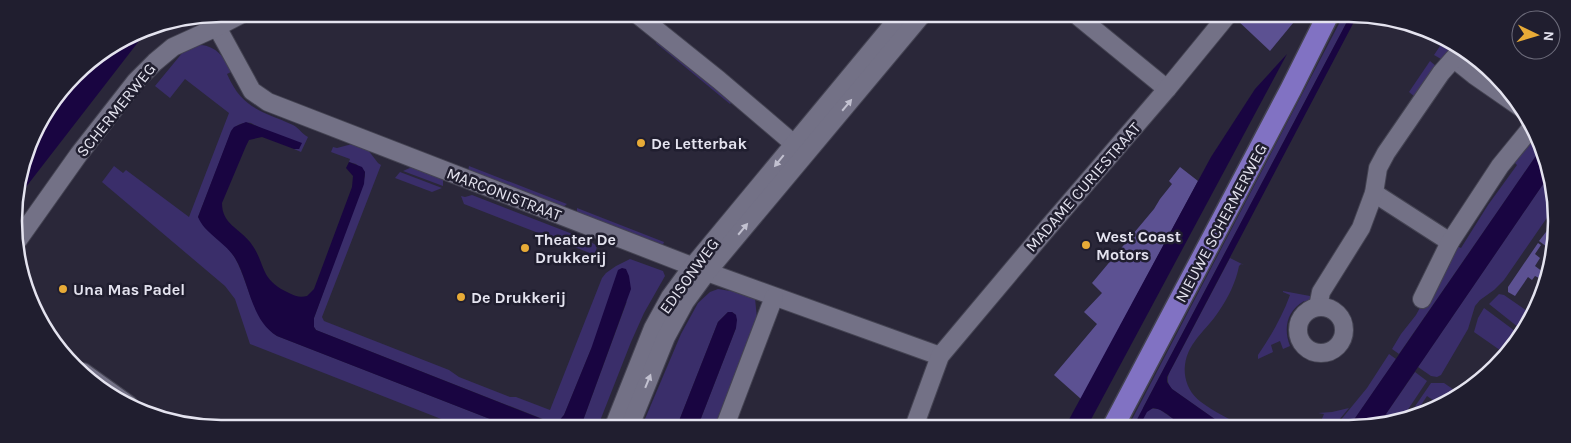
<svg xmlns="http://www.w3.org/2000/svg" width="1571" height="443" font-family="Karla,sans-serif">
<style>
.green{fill:#3a2e6a}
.forest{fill:#5c5192}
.water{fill:#190541}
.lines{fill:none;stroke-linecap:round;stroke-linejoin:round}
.minor-casing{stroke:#444352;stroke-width:20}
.major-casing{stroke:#444352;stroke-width:24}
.minor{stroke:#737186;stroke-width:18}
.major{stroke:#8172c3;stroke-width:21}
.oneway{fill:#c2c1d0}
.poi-dot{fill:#e8ab37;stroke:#201e2f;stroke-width:2}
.labels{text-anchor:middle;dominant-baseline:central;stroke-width:5;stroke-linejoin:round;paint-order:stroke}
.street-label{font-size:16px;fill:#e4e3ef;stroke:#201e2f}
.poi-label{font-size:16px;font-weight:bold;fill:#e4e3ef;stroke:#201e2f;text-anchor:start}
.rim{fill:none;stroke:#e4e3ef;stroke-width:2.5}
</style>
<rect width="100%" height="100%" fill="#2a2739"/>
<g class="green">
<path d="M 1342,18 L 1349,18 L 1143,408 L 1159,409 L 1185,427 L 1128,427 Z"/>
<path d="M 1437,37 L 1450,42 L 1453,47 L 1441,59 L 1434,55 L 1442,43 L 1436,39 Z"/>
<path d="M 657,38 L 733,101 L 730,104 L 656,43 Z"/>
<path d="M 200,45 C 217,46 225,58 231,72 L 227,74 C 243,110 261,110 293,125 C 299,128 302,134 308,137 L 301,152 L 294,149 L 300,149 L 251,123 C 243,122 235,125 231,132 L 198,217 C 208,228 228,246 235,258 C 248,281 253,320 277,336 L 508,426 L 459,426 L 250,344 L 235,299 L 225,286 L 102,182 L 114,166 L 123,173 L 126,170 L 189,217 L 229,113 L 185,79 L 170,98 L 155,86 L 183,52 Z"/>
<path d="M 1430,61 L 1436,66 L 1415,97 L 1409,92 Z"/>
<path d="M 1535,137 L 1540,150 L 1399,354 L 1392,349 L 1401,334 L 1416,315 L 1454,245 L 1461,248 L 1488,205 L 1517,165 L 1512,160 L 1515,160 Z"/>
<path d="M 352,144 L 368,150 L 378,163 L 381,165 L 322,317 L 324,321 L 449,370 L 459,377 L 510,397 L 516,397 L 550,410 L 602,278 L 606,273 L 616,266 L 630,259 L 663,271 L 665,276 L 644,313 L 631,342 L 598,426 L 581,426 L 627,301 L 591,349 L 564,415 L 559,421 L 553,423 L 316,330 L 314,327 L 314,318 L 365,176 L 365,172 L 356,164 L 349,162 L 350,159 L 331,152 L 333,147 L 337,148 Z"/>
<path d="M 469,166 L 567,204 L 562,208 L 468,171 Z"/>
<path d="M 412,167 L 443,178 L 443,186 L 403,171 Z"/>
<path d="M 400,172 L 442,188 L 432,192 L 395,178 Z"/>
<path d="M 1550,174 L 1553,181 L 1553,209 L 1504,280 L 1494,290 L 1480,300 L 1475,306 L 1468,329 L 1441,375 L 1437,377 L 1431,376 L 1418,367 Z"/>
<path d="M 472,195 L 588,240 L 597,246 L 595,255 L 464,204 L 461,196 L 465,197 Z"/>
<path d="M 577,208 L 664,242 L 662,247 L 577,213 Z"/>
<path d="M 1230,258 L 1244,265 L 1241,264 L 1239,266 C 1236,282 1228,298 1219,311 C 1212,322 1202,331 1195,341 C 1180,360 1181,387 1201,402 C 1214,412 1230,419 1244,427 L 1226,427 L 1172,389 C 1164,380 1169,373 1174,364 Z"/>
<path d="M 718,289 L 743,293 L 755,298 L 757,319 L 755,329 L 716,426 L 698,426 L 736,328 L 736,315 L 732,312 L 728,312 L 718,322 L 677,426 L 642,426 L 681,334 L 698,303 L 710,292 Z"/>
<path d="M 1283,291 L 1310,296 L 1311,299 L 1307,304 L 1304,301 C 1287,311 1283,328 1290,346 L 1283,349 L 1280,341 L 1271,345 L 1273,352 L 1258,359 L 1258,355 C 1271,336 1282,317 1290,295 L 1283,292 Z"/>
<path d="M 1499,294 L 1504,295 L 1533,315 C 1531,321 1530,329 1523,331 L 1489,304 Z"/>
<path d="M 1484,308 L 1519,334 L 1517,342 L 1507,355 L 1474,332 L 1478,318 Z"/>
<path d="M 1389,354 L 1396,359 L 1349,427 L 1335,427 L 1367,388 Z"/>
<path d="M 1415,372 L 1427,381 L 1401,420 L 1377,427 Z"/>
<path d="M 1431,383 L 1444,383 L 1460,394 L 1443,407 L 1427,396 L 1413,417 L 1407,418 Z"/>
<path d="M 1349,408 L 1333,427 L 1321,427 L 1319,426 L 1324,414 L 1318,413 L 1332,412 Z"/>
</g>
<g class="forest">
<path d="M 1237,17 L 1298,17 L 1270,51 L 1236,19 Z"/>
<path d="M 1180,167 L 1198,181 L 1081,399 L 1054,375 L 1097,324 L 1084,312 L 1102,293 L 1092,283 L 1154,209 L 1160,199 L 1172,184 L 1169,181 Z"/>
<path d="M 1553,223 L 1553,239 L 1547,247 L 1539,241 Z"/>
<path d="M 1538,243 L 1541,245 L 1535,254 L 1540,258 L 1535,266 L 1543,272 L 1539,278 L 1535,276 L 1532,280 L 1528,277 L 1515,296 L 1508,292 L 1508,287 Z"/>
</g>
<g class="water">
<path d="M 1349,18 L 1356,18 L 1167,377 L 1167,382 L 1172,389 L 1226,427 C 1215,427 1198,429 1187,427 C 1176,425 1168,410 1153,408 L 1147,412 L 1139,427 L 1133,427 Z"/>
<path d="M 149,28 L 19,196 L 16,201 L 35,129 L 84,65 L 142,29 Z"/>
<path d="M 1287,54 L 1087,427 L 1065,427 L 1211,157 L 1255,89 Z"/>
<path d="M 246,122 L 302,143 L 299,149 L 294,149 L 262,137 L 249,140 L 246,146 L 222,203 C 222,224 239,228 250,242 C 267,264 258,279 289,293 C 295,296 300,298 307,296 L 314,289 L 352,187 L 353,176 L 346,168 L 349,162 L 362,167 L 365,172 L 364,184 L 314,318 L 314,327 L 316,330 L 547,421 C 556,424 559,421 564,415 L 591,349 L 618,270 L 622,268 L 626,269 L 629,276 L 631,289 L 581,426 L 508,426 L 277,336 C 250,319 250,283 235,258 C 225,242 205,234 198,217 L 231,131 L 234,127 Z"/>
<path d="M 1540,150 L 1550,174 L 1377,427 L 1349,427 Z"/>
<path d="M 728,312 L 732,312 L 736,315 L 737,320 L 736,328 L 698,426 L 677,426 L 718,322 Z"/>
</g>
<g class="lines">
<g class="minor-casing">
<g id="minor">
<path d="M 638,15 L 719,80 L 801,150"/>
<path d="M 1079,17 L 1167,89"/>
<path d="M 217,27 L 252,91 L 268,102 L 707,272 L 940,356"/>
<path d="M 1454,59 L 1474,75 L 1523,109"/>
<path d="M 1374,193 L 1450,242"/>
<path d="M 18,240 L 79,154 L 136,81 L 155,62 L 173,47 L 217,27 L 242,14"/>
<path d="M 1422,299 L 1450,242 L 1500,166 L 1531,128"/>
<path d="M 1318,307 L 1321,292 L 1361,228 L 1374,193 L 1378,168 L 1386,153 L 1441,73 L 1463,48"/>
<circle cx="1321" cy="330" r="23"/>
<path d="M 83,372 L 129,405"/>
<path d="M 614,426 L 653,328 L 670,297 L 692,267 L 900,16"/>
<path d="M 630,426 L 666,337 L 685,302 L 707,272 L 921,16"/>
<path d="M 725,426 L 774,297"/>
<path d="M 914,427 L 940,356 L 1045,231 L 1167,89 L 1226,17"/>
</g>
</g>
<g class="major-casing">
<path id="major" d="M 1113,427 L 1291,89 L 1327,17"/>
</g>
<use href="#minor" class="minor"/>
<use href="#major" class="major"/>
</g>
<defs><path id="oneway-solid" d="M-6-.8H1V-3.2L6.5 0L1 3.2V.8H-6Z" transform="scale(1.25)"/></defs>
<g class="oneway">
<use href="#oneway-solid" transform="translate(847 105) rotate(-50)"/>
<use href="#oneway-solid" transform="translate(779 161) rotate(129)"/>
<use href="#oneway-solid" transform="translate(743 229) rotate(-50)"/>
<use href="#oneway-solid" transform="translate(648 381) rotate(-68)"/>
</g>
<g class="poi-dot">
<circle cx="641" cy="143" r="5"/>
<circle cx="1086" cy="245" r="5"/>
<circle cx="525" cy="248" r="5"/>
<circle cx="63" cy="289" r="5"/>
<circle cx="461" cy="297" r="5"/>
</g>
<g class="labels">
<g class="street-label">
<text transform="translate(116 110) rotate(-51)">SCHERMERWEG</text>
<text transform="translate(1083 187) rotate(-49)">MADAME CURIESTRAAT</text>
<text transform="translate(504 194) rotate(21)">MARCONISTRAAT</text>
<text transform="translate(1221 223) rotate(-62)">NIEUWE SCHERMERWEG</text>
<text transform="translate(689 276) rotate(-54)">EDISONWEG</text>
</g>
<g class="poi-label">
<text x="651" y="143">De Letterbak</text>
<text x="1096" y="236">West Coast<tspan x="1096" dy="18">Motors</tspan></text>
<text x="535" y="239">Theater De<tspan x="535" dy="18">Drukkerij</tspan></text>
<text x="73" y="289">Una Mas Padel</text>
<text x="471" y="297">De Drukkerij</text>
</g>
</g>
<path d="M0 0H1571V443H0ZM221 22H1349A199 199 0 0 1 1548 221V221A199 199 0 0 1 1349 420H221A199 199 0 0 1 22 221V221A199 199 0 0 1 221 22Z" fill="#201e2f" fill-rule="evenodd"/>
<path class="rim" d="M221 22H1349A199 199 0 0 1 1548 221V221A199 199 0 0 1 1349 420H221A199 199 0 0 1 22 221V221A199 199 0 0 1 221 22Z"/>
<g transform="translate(1536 35) rotate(95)"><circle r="24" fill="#201e2f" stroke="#6e6d7c"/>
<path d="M0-4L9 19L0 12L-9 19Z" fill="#e8ab37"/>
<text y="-8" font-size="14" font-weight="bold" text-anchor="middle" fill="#e4e3ef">N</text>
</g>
</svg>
